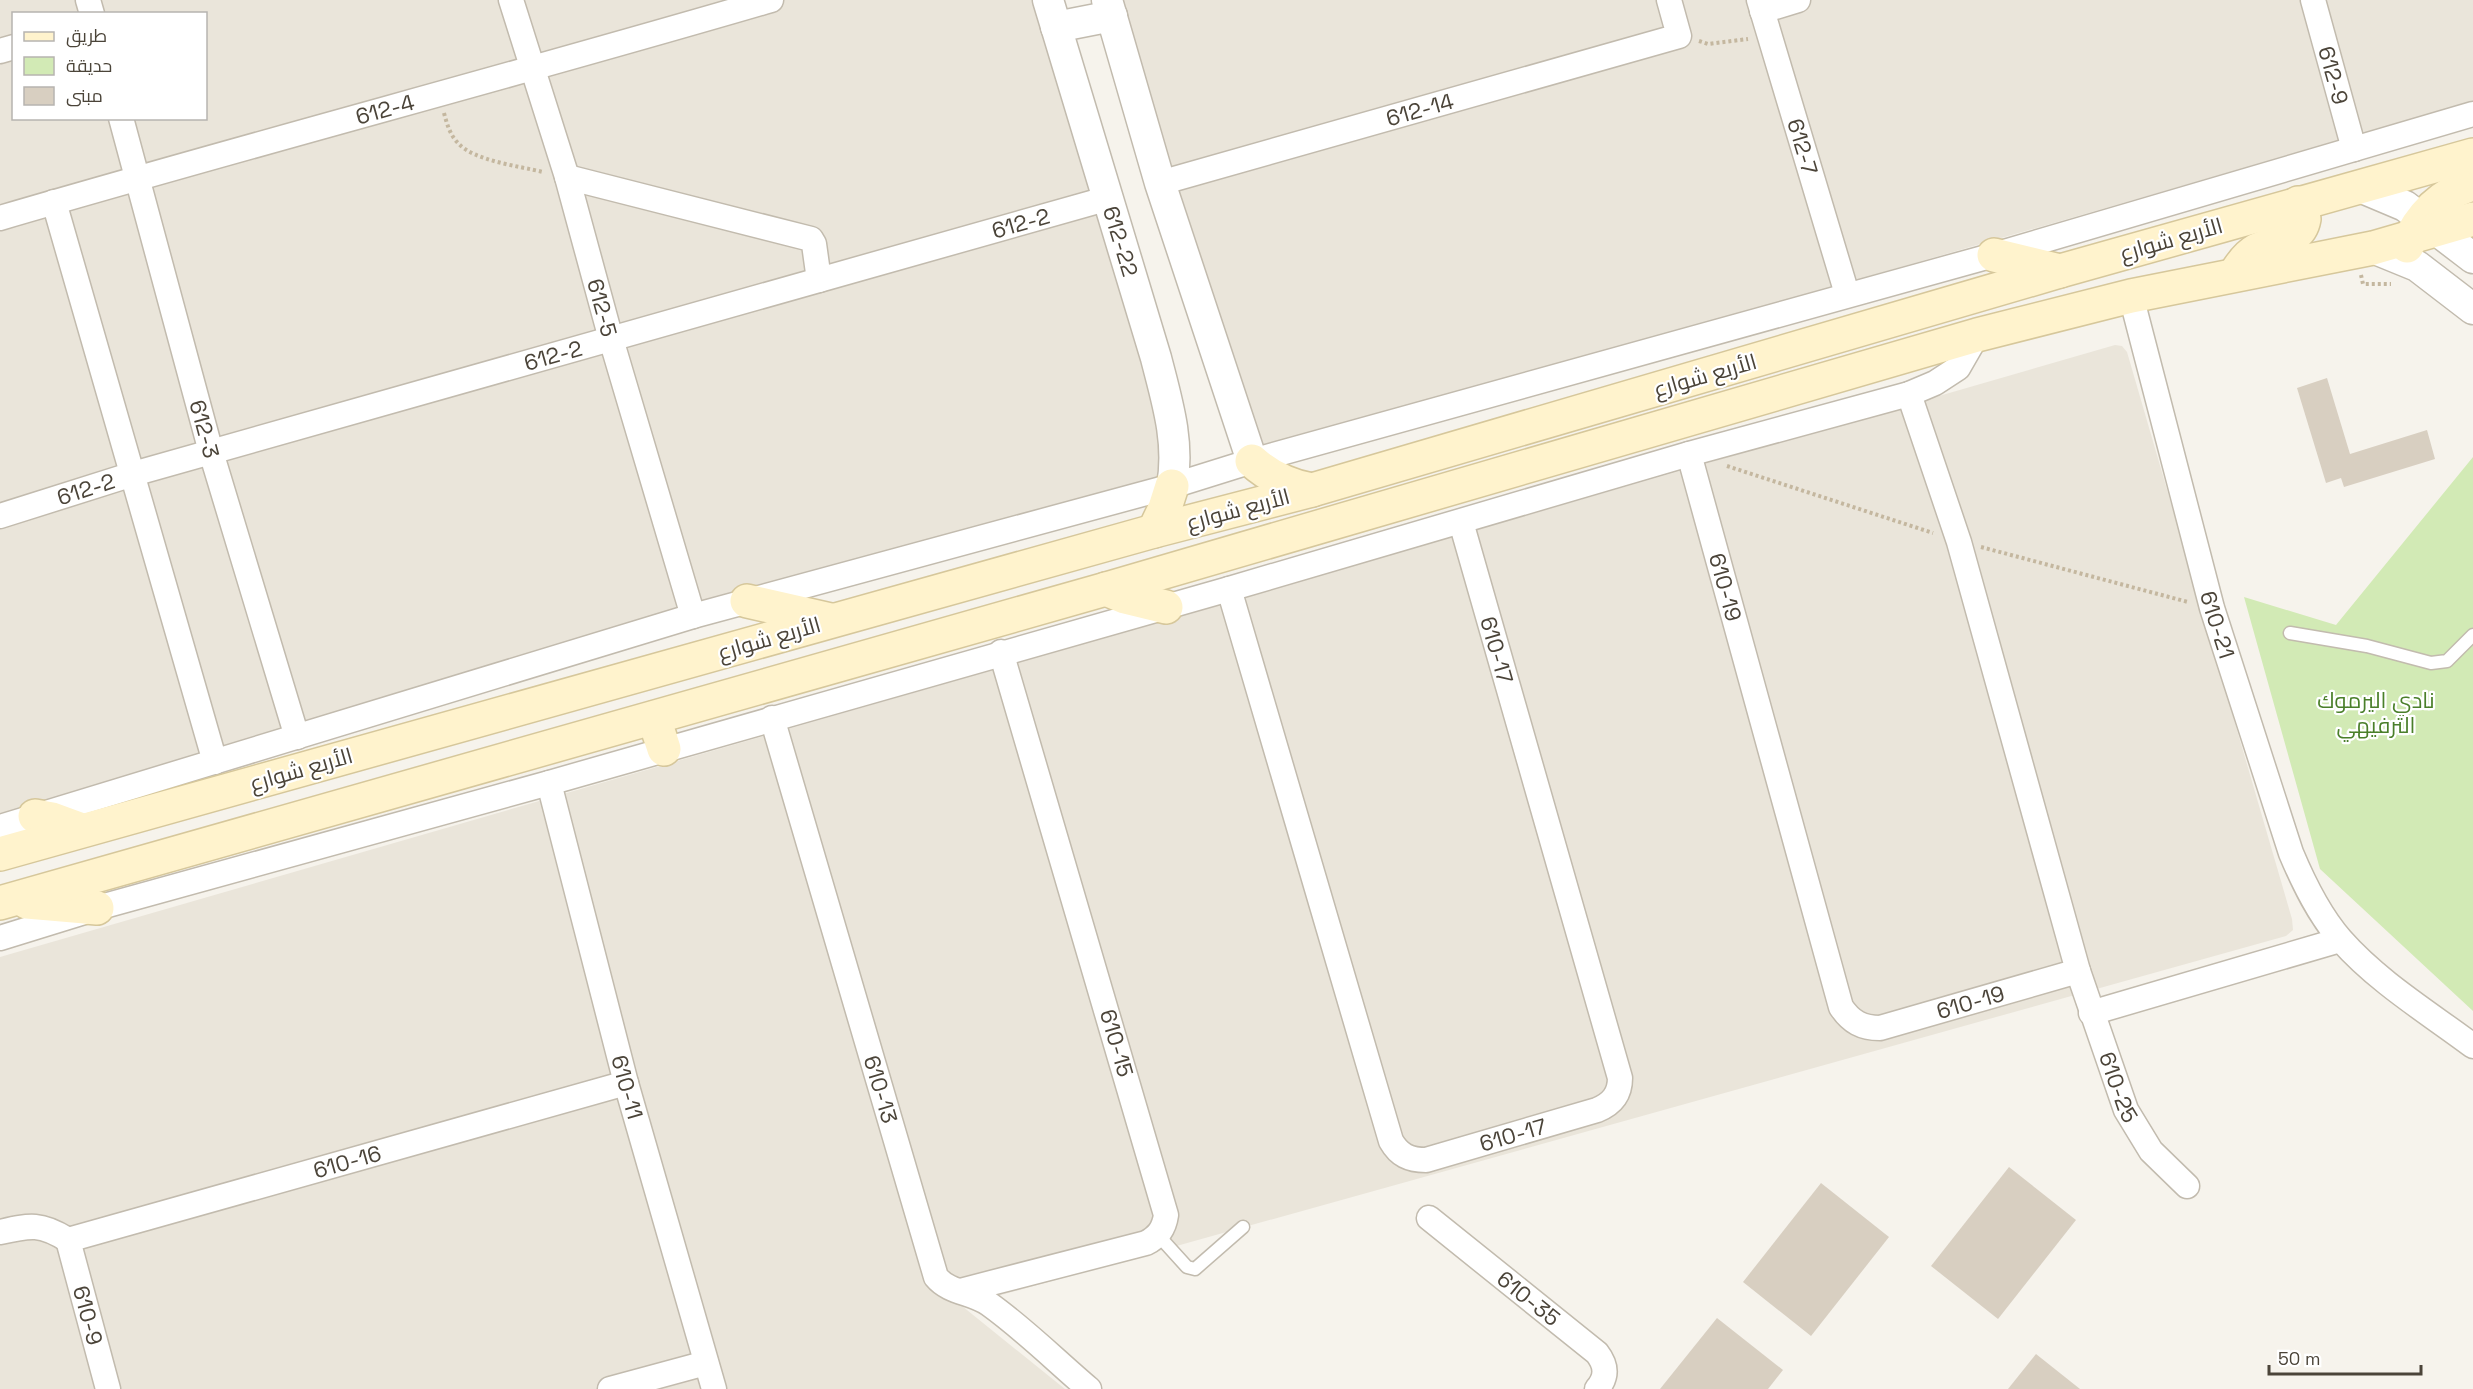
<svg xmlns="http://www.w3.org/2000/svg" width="2473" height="1389" font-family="'Space Grotesk',Cairo,sans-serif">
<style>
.residential{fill:#eae5da;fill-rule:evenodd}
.green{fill:#d2eab5}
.building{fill:#d8cfc1}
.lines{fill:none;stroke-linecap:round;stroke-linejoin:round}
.service-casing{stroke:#c2bbae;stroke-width:15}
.minor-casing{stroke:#c2bbae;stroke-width:27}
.tertiary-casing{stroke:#c2bbae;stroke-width:33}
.secondary-casing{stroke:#d6c79b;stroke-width:36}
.path{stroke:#c4b79f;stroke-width:4;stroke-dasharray:3 3;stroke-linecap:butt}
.service{stroke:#fff;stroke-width:12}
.minor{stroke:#fff;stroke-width:24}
.tertiary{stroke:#fff;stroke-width:30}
.secondary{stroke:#fff3cd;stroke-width:33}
.labels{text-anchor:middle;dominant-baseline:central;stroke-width:4.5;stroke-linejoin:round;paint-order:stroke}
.street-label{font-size:22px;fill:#4b4439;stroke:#fff}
.park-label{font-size:22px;fill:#4a7f2a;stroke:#fff}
</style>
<rect width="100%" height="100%" fill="#f6f3ec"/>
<g class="residential">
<path d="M 0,0 L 1037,0 L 1167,452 L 1156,487 L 0,814 ZM 14,14 L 206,14 L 206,118 L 14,118 Z"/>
<path d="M 1122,0 L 2473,0 L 2473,102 L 1273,448 L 1261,446 L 1247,429 Z"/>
<path d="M 2115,345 L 2122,346 L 2127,352 L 2292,919 L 2293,930 L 2286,936 L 962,1306 L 1065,1389 L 0,1389 L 0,957 Z"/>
</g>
<path class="green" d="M 2473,457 L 2473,1011 L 2320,869 L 2244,597 L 2336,625 Z"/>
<g class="building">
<path d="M 2327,378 L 2350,454 L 2427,430 L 2435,459 L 2344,487 L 2341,478 L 2326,483 L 2297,388 Z"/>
<path d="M 2009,1167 L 2076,1220 L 1998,1319 L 1931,1266 Z"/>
<path d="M 1821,1183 L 1889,1237 L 1811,1336 L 1743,1282 Z"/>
<path d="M 1717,1318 L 1783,1370 L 1768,1389 L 1660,1389 Z"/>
<path d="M 2036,1354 L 2080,1389 L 2008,1389 Z"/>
</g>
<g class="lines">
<g class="service-casing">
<g id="service">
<path d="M 2290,633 L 2367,646 L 2431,663 L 2447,661 L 2473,635"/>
<path d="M 1158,1235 L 1187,1267 L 1195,1269 L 1243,1227"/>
</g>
</g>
<g class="minor-casing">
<g id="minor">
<path d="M 88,0 L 92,14"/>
<path id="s1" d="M 511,0 L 567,177 L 611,339 L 693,616"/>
<path id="s2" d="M 1759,0 L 1847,294"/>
<path id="s3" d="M 2313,0 L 2354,149"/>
<path d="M 1762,11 L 1798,0"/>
<path d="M 0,51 L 14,47"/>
<path id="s4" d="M 121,118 L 211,452 L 297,737"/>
<path d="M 567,177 L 811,239 L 814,244 L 819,280"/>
<path id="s5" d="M 1160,183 L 1679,36 L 1669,0"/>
<path d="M 54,202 L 215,762"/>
<path id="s6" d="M 0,218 C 256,143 515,75 771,0"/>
<path id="s7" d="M 2131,296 L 2212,608 L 2291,853 C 2304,884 2319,915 2341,940 C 2378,982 2429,1013 2473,1046"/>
<path id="s8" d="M 1689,454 L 1841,1007 C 1851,1022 1862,1028 1880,1028 L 2078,971 L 1959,542 L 1909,394"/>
<path id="s9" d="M 0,516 L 133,474 L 1109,198"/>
<path id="s10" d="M 1229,589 L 1391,1141 C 1399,1155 1409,1160 1426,1160 L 1597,1110 C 1612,1104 1620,1094 1620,1078 L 1461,522"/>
<path id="s11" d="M 772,718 L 936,1277 C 949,1293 972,1292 989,1304 C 1024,1329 1056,1361 1089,1389"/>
<path id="s12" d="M 549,783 L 626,1083 L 714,1389"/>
<path d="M 0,827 L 693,616 L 1172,486 L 1252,461 L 1994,255 L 2473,114"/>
<path d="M 0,938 L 97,908 L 549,783 L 1229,589 L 1689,454 L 1909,394 L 1935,383 L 1958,368 L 1977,335"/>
<path id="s13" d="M 2078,971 L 2126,1110 L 2151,1151 L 2187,1186"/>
<path d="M 2091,1013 L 2340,940"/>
<path id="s14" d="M 1429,1218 L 1597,1353 C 1607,1366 1607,1377 1597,1389"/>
<path d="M 0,1232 C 31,1225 41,1223 68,1240"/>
<path id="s15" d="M 68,1240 L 626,1083"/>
<path id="s16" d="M 68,1240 L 108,1389"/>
<path d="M 960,1291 L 1146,1243 C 1158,1237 1164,1229 1166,1215 L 1001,652"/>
<path d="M 610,1389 L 706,1363"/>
</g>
</g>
<g class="tertiary-casing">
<g id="tertiary">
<path id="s17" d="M 1048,0 L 1156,358 C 1167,401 1180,442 1172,486"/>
<path d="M 1107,0 L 1160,183 L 1252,461"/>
<path d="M 1056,27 L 1112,16"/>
<path d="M 2360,187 L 2405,206 L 2473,258"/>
<path d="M 2373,248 L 2417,266 L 2473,309"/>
</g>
</g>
<g class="secondary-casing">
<g id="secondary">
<path d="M 2407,246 C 2419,216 2442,193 2473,184"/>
<path d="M 1994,255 L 2060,271"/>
<path d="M 2237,271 C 2242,263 2248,255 2257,250 C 2275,241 2300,242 2304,219 L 2298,203"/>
<path d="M 1252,461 C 1270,477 1288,486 1312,490"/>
<path d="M 1154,531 L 1165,508 L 1172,486"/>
<path d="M 1106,589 L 1125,597 L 1166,607"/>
<path d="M 747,601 L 831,620"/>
<path d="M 654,718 L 664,749"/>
<path d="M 35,816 L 52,819 L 82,830"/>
<path d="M 0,854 L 1154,531 L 1312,490 L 2060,271 L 2473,155"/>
<path d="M 27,902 L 97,908"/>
<path d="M 0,903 L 1106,589 L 1977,335 L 2131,296 L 2373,248 L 2473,219"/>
</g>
</g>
<g class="path">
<path d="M 1699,41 L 1708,44 L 1748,39"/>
<path d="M 444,113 C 447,124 450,135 458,143 C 474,161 519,166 543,172"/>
<path d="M 2361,275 L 2363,284 L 2391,284"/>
<path d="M 1727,466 L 1933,533"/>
<path d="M 1981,547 L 2188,602"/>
</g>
<use href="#service" class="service"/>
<use href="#minor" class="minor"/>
<use href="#tertiary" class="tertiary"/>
<use href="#secondary" class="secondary"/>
</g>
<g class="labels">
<g class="street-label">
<text stroke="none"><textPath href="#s3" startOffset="78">612-9</textPath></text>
<text stroke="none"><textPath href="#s6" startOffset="400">612-4</textPath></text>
<text stroke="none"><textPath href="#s5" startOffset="270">612-14</textPath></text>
<text stroke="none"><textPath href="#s2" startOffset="153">612-7</textPath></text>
<text stroke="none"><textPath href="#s9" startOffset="1062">612-2</textPath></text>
<text transform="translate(2171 239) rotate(-16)">الأربع شوارع</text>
<text stroke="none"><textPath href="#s17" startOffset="252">612-22</textPath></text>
<text stroke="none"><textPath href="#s1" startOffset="321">612-5</textPath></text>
<text stroke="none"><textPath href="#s9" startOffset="576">612-2</textPath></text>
<text transform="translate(1705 375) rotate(-16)">الأربع شوارع</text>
<text stroke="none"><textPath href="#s4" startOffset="322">612-3</textPath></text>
<text stroke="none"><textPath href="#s9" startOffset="90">612-2</textPath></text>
<text transform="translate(1238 509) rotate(-15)">الأربع شوارع</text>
<text stroke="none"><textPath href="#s8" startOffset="138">610-19</textPath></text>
<text stroke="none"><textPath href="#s7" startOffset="340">610-21</textPath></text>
<text transform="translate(769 638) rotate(-16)">الأربع شوارع</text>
<text transform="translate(1497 650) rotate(74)">610-17</text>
<text transform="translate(301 769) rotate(-16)">الأربع شوارع</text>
<text stroke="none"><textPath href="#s8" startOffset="714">610-19</textPath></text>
<text transform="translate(1117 1043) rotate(74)">610-15</text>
<text stroke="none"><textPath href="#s13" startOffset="123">610-25</textPath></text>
<text stroke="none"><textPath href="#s12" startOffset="314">610-11</textPath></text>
<text stroke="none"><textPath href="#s11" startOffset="387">610-13</textPath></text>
<text stroke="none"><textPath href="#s10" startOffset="708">610-17</textPath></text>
<text stroke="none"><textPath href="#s15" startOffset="290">610-16</textPath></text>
<text stroke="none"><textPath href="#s14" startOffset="128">610-35</textPath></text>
<text stroke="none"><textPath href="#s16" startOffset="78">610-9</textPath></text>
</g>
<g class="park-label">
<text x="2376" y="700">نادي اليرموك<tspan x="2376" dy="25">الترفيهي</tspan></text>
</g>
</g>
<rect x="12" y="12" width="195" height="108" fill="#ffffff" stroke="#b7b4b0" stroke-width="1.5"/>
<rect x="24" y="32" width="30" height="9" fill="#fff3cd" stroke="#b7b4b0" stroke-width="1.5"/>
<text x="66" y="42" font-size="18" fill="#4b4439">طريق</text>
<rect x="24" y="57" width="30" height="18" fill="#d2eab5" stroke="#b7b4b0" stroke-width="1.5"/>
<text x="66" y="72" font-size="18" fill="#4b4439">حديقة</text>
<rect x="24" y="87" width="30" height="18" fill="#d8cfc1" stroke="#b7b4b0" stroke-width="1.5"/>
<text x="66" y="102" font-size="18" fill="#4b4439">مبنى</text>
<path d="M2269 1365v9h152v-9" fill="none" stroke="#4b4439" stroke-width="3"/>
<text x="2278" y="1365" font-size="18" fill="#4b4439" stroke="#ffffff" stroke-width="4.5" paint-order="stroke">50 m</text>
</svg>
